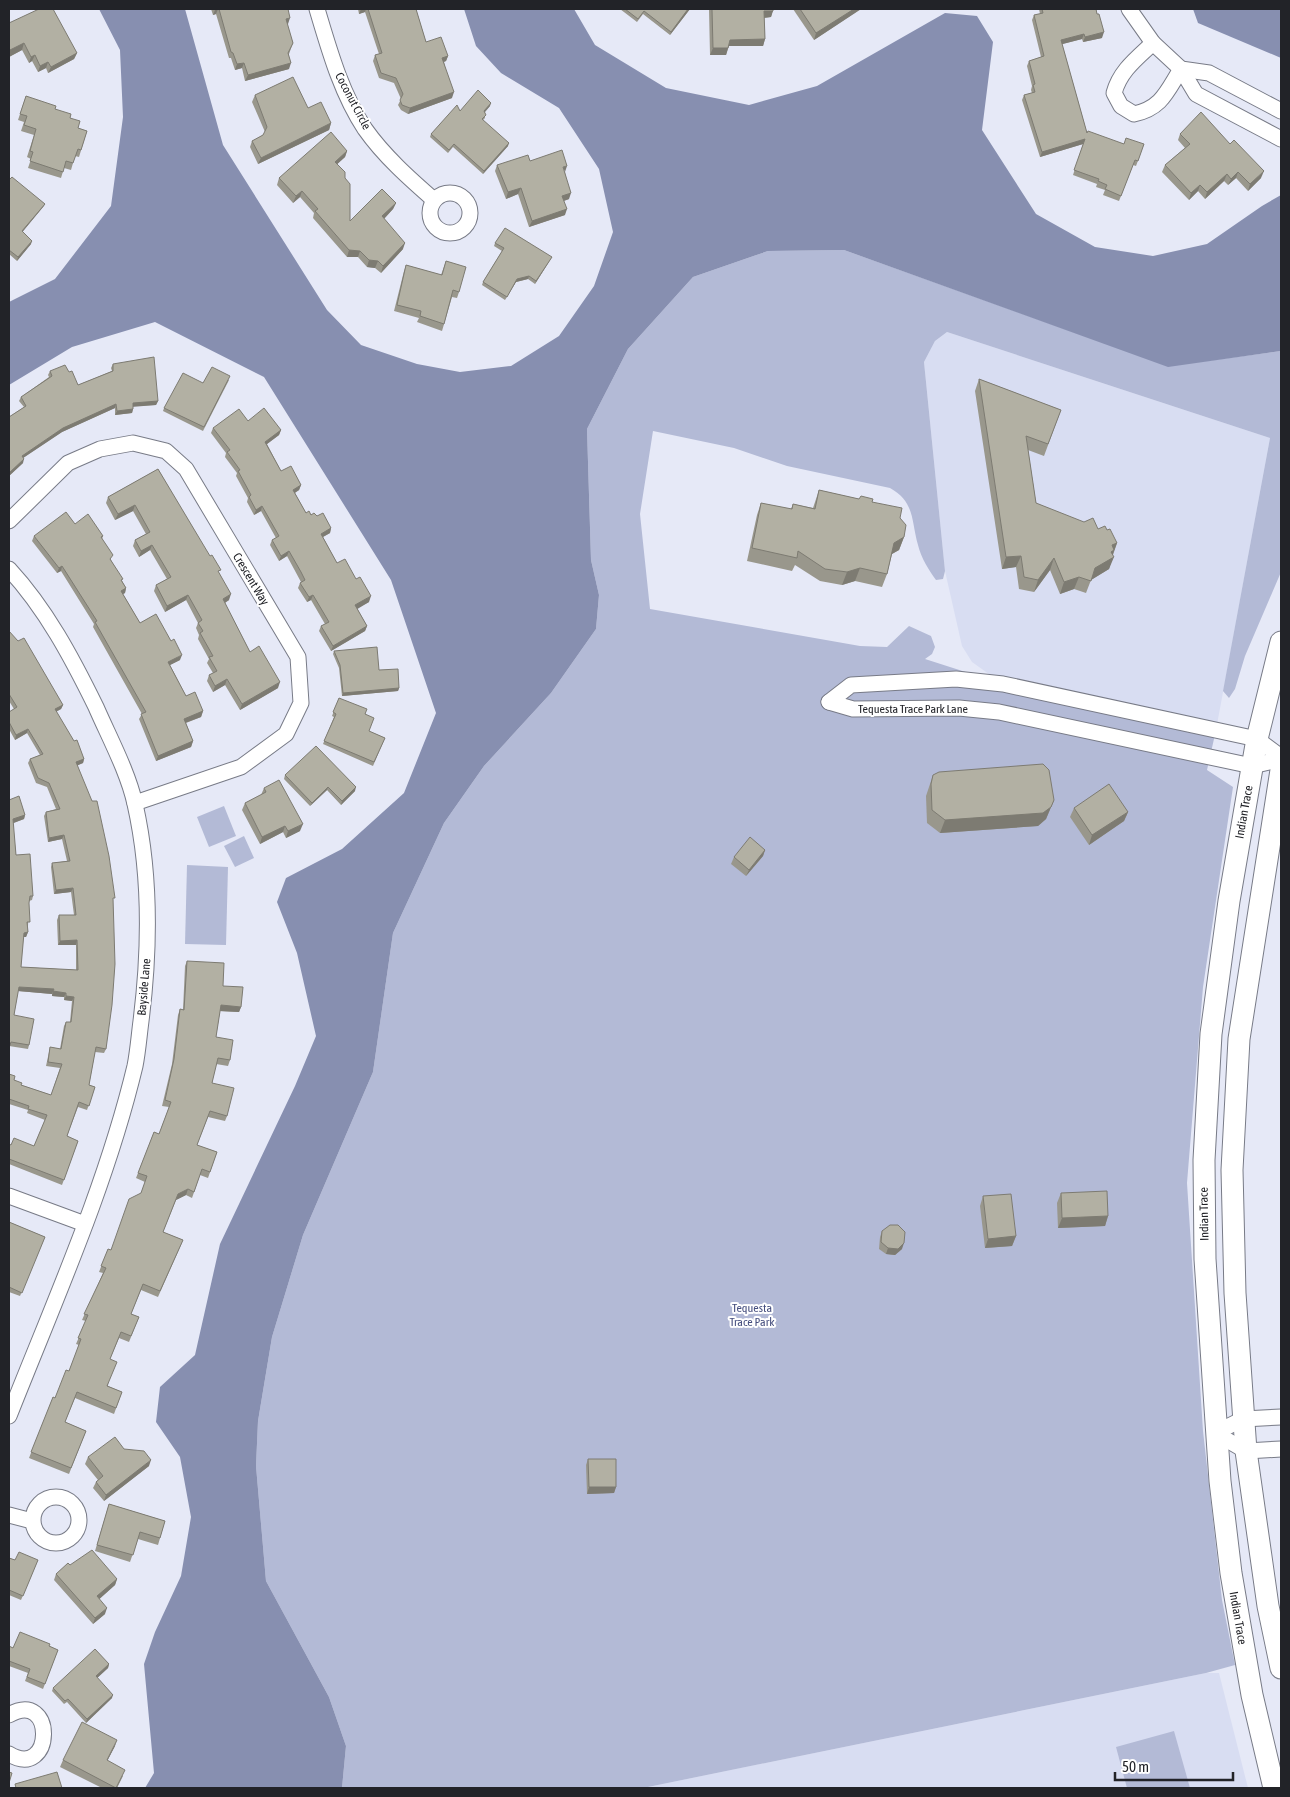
<svg xmlns="http://www.w3.org/2000/svg" width="1290" height="1797" font-family="'Asap Condensed',sans-serif">
<style>
.built{fill:#d8ddf2}
.green{fill:#b3bad6}
.water{fill:#878fb0}
.lines{fill:none;stroke-linecap:round;stroke-linejoin:round}
.minor-casing{stroke:#787b87;stroke-width:17}
.secondary-casing{stroke:#787b87;stroke-width:23}
.minor{stroke:#fff;stroke-width:15}
.secondary{stroke:#fff;stroke-width:21}
.wall{fill:#99978c}
.shaded-wall{fill:#7d7b72}
.building{fill:#b2b0a3;stroke:#7d7b72}
.labels{text-anchor:middle;dominant-baseline:central;stroke-width:4;stroke-linejoin:round;paint-order:stroke}
.street-label{font-size:12px;fill:#222328;stroke:#fff}
.park-label{font-size:12px;fill:#454e7e;stroke:#fff}
</style>
<rect width="100%" height="100%" fill="#e6e9f7"/>
<g class="built">
<path d="M 947,332 L 1270,438 L 1216,730 L 1003,684 L 972,662 L 962,646 L 945,571 L 924,362 L 935,341 Z"/>
<path d="M 1206,1673 L 1219,1673 L 1248,1788 L 643,1788 Z"/>
</g>
<g class="green">
<path d="M 844,250 L 1168,366 L 1281,351 L 1281,572 L 1245,656 L 1235,689 L 1229,698 L 1223,691 L 1270,438 L 947,332 L 935,341 L 924,362 L 945,571 L 943,579 L 936,580 C 929,570 921,558 918,545 C 911,520 915,502 890,488 L 787,466 L 734,448 L 653,431 L 640,514 L 650,609 L 860,646 L 887,647 L 909,626 L 931,636 L 935,647 L 932,654 L 925,659 L 1003,684 L 1216,730 L 1207,770 L 1233,787 L 1203,987 L 1187,1183 L 1203,1431 L 1222,1600 L 1235,1665 L 1206,1673 L 643,1788 L 342,1788 L 346,1746 L 329,1697 L 266,1581 L 256,1466 L 258,1421 L 272,1337 L 303,1235 L 373,1072 L 393,933 L 444,823 L 484,766 L 551,693 L 596,629 L 599,595 L 591,560 L 587,429 L 628,349 L 693,277 L 768,251 Z"/>
<path d="M 224,806 L 236,836 L 209,847 L 197,817 Z"/>
<path d="M 244,836 L 254,858 L 235,867 L 224,846 Z"/>
<path d="M 187,865 L 228,867 L 226,945 L 185,944 Z"/>
<path d="M 1174,1731 L 1190,1788 L 1127,1788 L 1116,1747 Z"/>
</g>
<g class="water">
<path d="M 99,9 L 185,9 L 223,145 L 327,310 L 361,345 L 417,364 L 460,372 L 511,366 L 559,336 L 594,286 L 613,232 L 599,169 L 559,108 L 501,73 L 476,46 L 464,9 L 574,9 L 595,45 L 666,88 L 749,105 L 817,86 L 945,13 L 977,16 L 993,42 L 982,130 L 1036,214 L 1095,247 L 1153,256 L 1207,244 L 1262,206 L 1281,195 L 1281,351 L 1168,367 L 844,250 L 768,251 L 693,277 L 628,349 L 587,429 L 591,560 L 599,595 L 596,629 L 551,693 L 484,766 L 444,823 L 393,933 L 373,1072 L 303,1235 L 272,1337 L 258,1421 L 256,1466 L 266,1581 L 329,1697 L 346,1746 L 342,1788 L 145,1788 L 154,1773 L 144,1664 L 155,1632 L 181,1576 L 191,1517 L 180,1457 L 156,1422 L 160,1387 L 195,1355 L 220,1244 L 295,1086 L 316,1036 L 297,953 L 277,902 L 286,878 L 342,849 L 404,793 L 436,713 L 391,580 L 264,377 L 155,322 L 72,347 L 9,385 L 9,302 L 55,279 L 111,206 L 123,117 L 120,50 Z"/>
<path d="M 1193,9 L 1281,9 L 1281,58 L 1198,23 Z"/>
</g>
<g class="lines">
<g class="minor-casing">
<g id="minor">
<path d="M 317,9 C 329,49 341,93 365,129 C 384,156 410,179 434,200"/>
<path d="M 1129,9 L 1153,43 L 1181,69 L 1196,94 L 1281,139"/>
<path d="M 1153,43 C 1136,59 1120,71 1114,93 L 1121,106 L 1134,114 C 1162,108 1167,91 1181,69"/>
<path d="M 1181,69 L 1209,73 L 1281,111"/>
<circle cx="450" cy="213" r="20"/>
<path d="M 9,521 L 68,463 L 100,449 L 133,443 L 166,451 L 186,469 L 298,657 L 301,703 L 286,734 L 241,767 L 135,803"/>
<path d="M 9,569 C 46,609 72,658 96,707 C 109,737 128,772 135,804 C 151,875 150,949 141,1021 C 139,1036 138,1051 135,1066 C 106,1187 54,1302 9,1416"/>
<path d="M 829,702 L 851,685 L 956,679 L 1003,684 L 1257,739 L 1281,757"/>
<path d="M 829,702 L 853,709 L 959,708 L 999,712 L 1252,766 L 1281,759"/>
<path d="M 9,1196 L 85,1224"/>
<path d="M 1215,1433 L 1246,1451 L 1281,1449"/>
<path d="M 1215,1433 L 1243,1419 L 1281,1417"/>
<circle cx="56" cy="1520" r="23"/>
<path d="M 9,1515 L 32,1521"/>
<path d="M 9,1715 C 56,1688 54,1781 9,1754"/>
</g>
</g>
<g class="secondary-casing">
<g id="secondary">
<path d="M 1281,770 L 1239,1039 L 1232,1170 L 1235,1293 L 1246,1451 L 1268,1606 L 1281,1668"/>
<path d="M 1274,1788 L 1252,1695 L 1231,1573 L 1220,1481 L 1205,1259 L 1204,1160 L 1211,1034 L 1229,901 L 1257,739 L 1281,642"/>
</g>
</g>
<use href="#minor" class="minor"/>
<use href="#secondary" class="secondary"/>
</g>
<g class="wall">
<path d="M 211,9 L 288,9 L 288,24 L 287,24 L 293,43 L 289,54 L 289,69 L 245,81 L 242,68 L 235,70 L 231,58 L 229,58 L 216,14 L 213,15 Z"/>
<path d="M 358,9 L 416,9 L 426,42 L 448,56 L 446,61 L 444,62 L 452,98 L 408,114 L 401,110 L 398,105 L 401,99 L 394,83 L 379,78 L 373,61 L 375,55 L 379,54 L 365,12 L 359,14 Z"/>
<path d="M 620,9 L 690,9 L 670,35 L 643,14 L 637,22 Z"/>
<path d="M 709,9 L 773,9 L 771,17 L 764,18 L 765,39 L 763,46 L 729,46 L 726,55 L 710,55 Z"/>
<path d="M 793,9 L 861,9 L 814,40 Z"/>
<path d="M 1039,9 L 1096,9 L 1102,38 L 1083,42 L 1082,39 L 1062,44 L 1087,133 L 1124,144 L 1144,144 L 1136,166 L 1133,165 L 1119,201 L 1103,195 L 1105,190 L 1096,187 L 1097,184 L 1073,175 L 1083,144 L 1040,157 L 1022,100 L 1024,95 L 1032,93 L 1031,90 L 1032,86 L 1027,66 L 1029,61 L 1041,57 L 1032,20 L 1034,15 L 1040,14 Z"/>
<path d="M 9,23 L 77,53 L 74,59 L 48,73 L 46,68 L 38,72 L 32,61 L 29,63 L 22,50 L 9,57 Z"/>
<path d="M 255,95 L 331,123 L 329,130 L 258,164 L 250,147 L 252,141 L 263,135 L 265,132 L 252,102 Z"/>
<path d="M 26,96 L 55,109 L 70,118 L 78,128 L 87,131 L 79,157 L 75,156 L 71,170 L 64,168 L 61,178 L 28,168 L 31,159 L 27,157 L 34,135 L 21,131 L 24,122 L 18,120 Z"/>
<path d="M 490,106 L 485,112 L 485,118 L 483,120 L 508,146 L 483,174 L 453,147 L 448,153 L 430,137 L 431,134 L 460,111 Z"/>
<path d="M 1180,134 L 1261,178 L 1248,191 L 1236,178 L 1228,185 L 1224,181 L 1205,199 L 1198,191 L 1189,200 L 1162,172 L 1165,165 L 1185,148 L 1178,140 Z"/>
<path d="M 347,151 L 345,157 L 337,164 L 345,178 L 350,221 L 396,203 L 393,209 L 384,219 L 403,249 L 381,273 L 375,268 L 367,267 L 358,257 L 347,257 L 313,218 L 314,213 L 300,197 L 293,203 L 277,185 L 279,178 Z"/>
<path d="M 530,161 L 565,172 L 569,199 L 564,201 L 565,215 L 529,227 L 518,194 L 506,199 L 495,171 L 497,165 Z"/>
<path d="M 9,180 L 45,204 L 43,207 L 22,232 L 31,244 L 17,261 L 9,254 Z"/>
<path d="M 495,243 L 552,257 L 550,260 L 535,284 L 528,279 L 516,282 L 505,300 L 482,285 L 483,282 L 502,251 L 494,246 Z"/>
<path d="M 446,261 L 459,292 L 457,298 L 452,297 L 442,331 L 417,322 L 419,318 L 394,311 L 404,271 L 406,265 L 441,275 Z"/>
<path d="M 113,364 L 158,401 L 156,405 L 133,406 L 133,409 L 132,413 L 115,415 L 115,408 L 62,432 L 23,458 L 23,463 L 9,476 L 9,417 L 24,407 L 19,401 L 21,397 L 49,377 L 48,375 L 50,371 L 69,372 L 78,385 L 112,371 L 111,368 Z"/>
<path d="M 979,379 L 1061,410 L 1044,456 L 1028,450 L 1036,503 L 1098,529 L 1107,530 L 1117,543 L 1113,555 L 1109,569 L 1091,580 L 1086,593 L 1074,589 L 1060,594 L 1050,570 L 1034,592 L 1019,589 L 1016,567 L 1002,569 L 975,391 Z"/>
<path d="M 229,380 L 203,431 L 163,411 L 164,408 L 203,383 Z"/>
<path d="M 248,421 L 281,430 L 279,435 L 267,444 L 281,471 L 301,485 L 299,490 L 295,493 L 306,513 L 317,516 L 331,528 L 330,533 L 323,537 L 337,563 L 369,602 L 357,608 L 367,626 L 365,631 L 331,651 L 319,631 L 321,626 L 325,624 L 311,600 L 307,602 L 298,588 L 300,583 L 301,582 L 287,556 L 279,561 L 270,545 L 272,540 L 276,538 L 261,511 L 254,515 L 247,502 L 248,498 L 236,476 L 237,473 L 225,457 L 226,453 L 211,433 L 213,428 Z"/>
<path d="M 158,469 L 219,573 L 229,600 L 225,603 L 250,652 L 278,688 L 240,710 L 225,685 L 213,692 L 207,681 L 209,675 L 213,673 L 207,663 L 209,659 L 198,639 L 199,635 L 196,628 L 198,623 L 186,600 L 165,612 L 154,591 L 156,585 L 167,579 L 150,550 L 139,557 L 133,546 L 135,540 L 146,534 L 133,511 L 115,520 L 106,503 L 108,497 Z"/>
<path d="M 819,490 L 872,502 L 900,518 L 904,537 L 899,550 L 892,554 L 887,574 L 882,587 L 855,581 L 842,585 L 820,581 L 795,565 L 792,571 L 747,561 L 757,515 L 761,503 L 791,509 L 793,504 L 813,508 Z"/>
<path d="M 75,524 L 103,536 L 102,539 L 111,560 L 126,588 L 125,593 L 123,594 L 140,623 L 180,660 L 170,665 L 186,696 L 203,711 L 201,717 L 186,723 L 193,741 L 191,747 L 156,761 L 139,719 L 142,714 L 93,627 L 94,624 L 61,571 L 57,573 L 32,541 L 34,536 Z"/>
<path d="M 9,631 L 63,705 L 61,709 L 56,712 L 84,759 L 83,763 L 77,765 L 113,902 L 106,1049 L 104,1053 L 95,1052 L 89,1085 L 95,1087 L 87,1110 L 78,1107 L 67,1136 L 78,1141 L 62,1185 L 9,1164 L 9,1144 L 11,1145 L 34,1146 L 45,1120 L 27,1113 L 28,1110 L 9,1104 L 9,1074 L 14,1080 L 21,1085 L 51,1095 L 60,1068 L 46,1066 L 49,1052 L 50,1047 L 60,1049 L 64,1026 L 66,1022 L 70,1022 L 72,1001 L 64,1000 L 64,997 L 52,996 L 52,994 L 18,991 L 14,1015 L 29,1045 L 28,1049 L 9,1046 L 9,800 L 25,815 L 24,819 L 13,823 L 16,855 L 33,896 L 32,900 L 29,901 L 28,926 L 27,926 L 28,932 L 26,937 L 23,937 L 21,967 L 76,970 L 76,945 L 58,945 L 57,920 L 59,915 L 74,915 L 71,892 L 54,894 L 51,867 L 52,863 L 67,861 L 62,839 L 48,842 L 44,816 L 46,812 L 56,809 L 47,787 L 36,783 L 28,763 L 30,759 L 40,755 L 27,733 L 15,740 L 9,729 L 9,712 L 14,709 L 9,701 Z"/>
<path d="M 334,651 L 379,670 L 399,688 L 398,691 L 342,696 L 339,668 L 333,654 Z"/>
<path d="M 339,698 L 366,714 L 369,731 L 385,738 L 373,766 L 323,744 L 334,717 L 332,716 Z"/>
<path d="M 285,775 L 355,791 L 341,805 L 327,790 L 310,806 L 284,779 Z"/>
<path d="M 933,775 L 1054,800 L 1046,819 L 1038,826 L 940,833 L 927,823 L 926,796 Z"/>
<path d="M 264,788 L 300,831 L 286,838 L 283,832 L 260,844 L 242,810 L 245,803 L 261,795 Z"/>
<path d="M 1074,808 L 1128,812 L 1124,821 L 1089,845 L 1070,817 Z"/>
<path d="M 765,850 L 763,856 L 746,876 L 731,864 L 734,857 Z"/>
<path d="M 187,961 L 223,986 L 241,1007 L 239,1012 L 220,1011 L 216,1037 L 230,1060 L 228,1066 L 216,1064 L 212,1083 L 227,1116 L 225,1121 L 208,1117 L 197,1145 L 217,1152 L 208,1178 L 200,1175 L 192,1198 L 186,1195 L 176,1200 L 163,1232 L 183,1240 L 181,1245 L 158,1297 L 141,1290 L 131,1314 L 139,1317 L 129,1342 L 119,1338 L 110,1359 L 108,1386 L 122,1392 L 114,1414 L 75,1398 L 65,1422 L 86,1431 L 69,1474 L 29,1458 L 53,1397 L 55,1398 L 69,1371 L 79,1345 L 76,1344 L 86,1321 L 82,1320 L 103,1273 L 99,1272 L 108,1249 L 111,1250 L 141,1193 L 145,1182 L 136,1178 L 154,1132 L 159,1134 L 169,1107 L 162,1106 L 172,1064 L 178,1015 L 180,1009 L 183,1010 L 185,966 Z"/>
<path d="M 1061,1193 L 1108,1216 L 1105,1226 L 1058,1228 L 1057,1203 Z"/>
<path d="M 983,1196 L 1016,1236 L 1012,1246 L 985,1248 L 980,1206 Z"/>
<path d="M 9,1222 L 45,1237 L 20,1296 L 9,1292 Z"/>
<path d="M 882,1231 L 902,1249 L 895,1255 L 886,1254 L 879,1249 L 880,1237 Z"/>
<path d="M 124,1449 L 149,1466 L 104,1501 L 93,1488 L 96,1482 L 98,1480 L 85,1464 L 88,1457 Z"/>
<path d="M 588,1459 L 616,1487 L 614,1493 L 587,1494 L 586,1465 Z"/>
<path d="M 109,1504 L 165,1521 L 158,1545 L 138,1539 L 130,1562 L 95,1551 Z"/>
<path d="M 9,1558 L 15,1560 L 38,1560 L 21,1600 L 9,1595 Z"/>
<path d="M 70,1565 L 117,1579 L 115,1585 L 99,1599 L 105,1614 L 93,1624 L 54,1580 L 56,1574 Z"/>
<path d="M 9,1646 L 13,1648 L 49,1646 L 58,1650 L 43,1689 L 25,1681 L 28,1673 L 9,1666 Z"/>
<path d="M 109,1664 L 108,1668 L 97,1678 L 112,1698 L 86,1723 L 67,1702 L 64,1704 L 52,1691 L 53,1688 Z"/>
<path d="M 115,1746 L 107,1761 L 123,1776 L 117,1788 L 102,1788 L 60,1767 L 63,1760 Z"/>
</g>
<g class="shaded-wall">
<path d="M 218,9 L 216,14 L 213,15 L 215,10 Z"/>
<path d="M 361,9 L 366,9 L 365,12 L 359,14 Z"/>
<path d="M 688,9 L 690,9 L 670,35 L 671,32 Z"/>
<path d="M 854,9 L 861,9 L 814,40 L 816,33 Z"/>
<path d="M 764,11 L 773,11 L 771,17 L 762,18 Z"/>
<path d="M 290,18 L 288,24 L 284,25 L 286,19 Z"/>
<path d="M 1104,32 L 1102,38 L 1083,42 L 1085,37 Z"/>
<path d="M 1084,34 L 1082,39 L 1059,45 L 1061,40 Z"/>
<path d="M 765,39 L 763,46 L 728,46 L 730,40 Z"/>
<path d="M 24,43 L 22,50 L 9,57 L 10,50 Z"/>
<path d="M 713,48 L 728,48 L 726,55 L 710,55 Z"/>
<path d="M 77,53 L 74,59 L 48,73 L 51,67 Z"/>
<path d="M 35,55 L 32,61 L 29,63 L 31,57 Z"/>
<path d="M 448,56 L 446,61 L 440,63 L 442,58 Z"/>
<path d="M 48,62 L 46,68 L 38,72 L 40,66 Z"/>
<path d="M 244,63 L 242,68 L 235,70 L 237,64 Z"/>
<path d="M 291,63 L 289,69 L 245,81 L 248,75 Z"/>
<path d="M 454,92 L 452,98 L 408,114 L 410,108 Z"/>
<path d="M 491,103 L 490,106 L 483,114 L 484,111 Z"/>
<path d="M 331,123 L 329,130 L 258,164 L 261,158 Z"/>
<path d="M 1085,139 L 1083,144 L 1040,157 L 1042,152 Z"/>
<path d="M 509,143 L 508,146 L 483,174 L 484,171 Z"/>
<path d="M 347,151 L 345,157 L 333,168 L 335,162 Z"/>
<path d="M 567,166 L 565,172 L 563,167 Z"/>
<path d="M 1264,171 L 1261,178 L 1248,191 L 1250,184 Z"/>
<path d="M 1238,172 L 1236,178 L 1228,185 L 1231,179 Z"/>
<path d="M 1227,174 L 1224,181 L 1205,199 L 1207,192 Z"/>
<path d="M 1200,185 L 1198,191 L 1189,200 L 1191,193 Z"/>
<path d="M 521,188 L 518,194 L 506,199 L 508,192 Z"/>
<path d="M 302,191 L 300,197 L 293,203 L 296,196 Z"/>
<path d="M 571,193 L 569,199 L 560,202 L 562,196 Z"/>
<path d="M 396,203 L 393,209 L 380,223 L 382,216 Z"/>
<path d="M 45,204 L 43,207 L 20,235 L 22,231 Z"/>
<path d="M 567,209 L 565,215 L 529,227 L 532,221 Z"/>
<path d="M 32,241 L 31,244 L 17,261 L 18,257 Z"/>
<path d="M 405,243 L 403,249 L 381,273 L 383,266 Z"/>
<path d="M 349,250 L 360,251 L 358,257 L 347,257 Z"/>
<path d="M 552,257 L 550,260 L 535,284 L 536,281 Z"/>
<path d="M 369,260 L 378,261 L 375,268 L 367,267 Z"/>
<path d="M 529,276 L 528,279 L 516,282 L 505,300 L 517,279 Z"/>
<path d="M 158,401 L 156,405 L 131,407 L 133,403 Z"/>
<path d="M 116,404 L 115,408 L 62,432 L 20,460 L 22,456 L 63,428 Z"/>
<path d="M 133,409 L 132,413 L 115,415 L 117,411 Z"/>
<path d="M 281,430 L 279,435 L 263,447 L 265,442 Z"/>
<path d="M 24,459 L 23,463 L 9,476 L 9,473 Z"/>
<path d="M 301,485 L 299,490 L 291,495 L 293,490 Z"/>
<path d="M 135,505 L 133,511 L 115,520 L 118,514 Z"/>
<path d="M 262,506 L 261,511 L 254,515 L 256,510 Z"/>
<path d="M 331,528 L 330,533 L 319,539 L 321,534 Z"/>
<path d="M 904,537 L 899,550 L 890,555 L 894,543 Z"/>
<path d="M 1117,543 L 1111,559 L 1114,557 L 1109,569 L 1091,580 L 1095,568 L 1112,545 Z"/>
<path d="M 152,545 L 150,550 L 139,557 L 141,551 Z"/>
<path d="M 289,551 L 287,556 L 279,561 L 281,556 Z"/>
<path d="M 1021,556 L 1016,567 L 1002,569 L 1006,557 Z"/>
<path d="M 1054,558 L 1050,570 L 1034,592 L 1038,580 Z"/>
<path d="M 62,566 L 61,571 L 57,573 L 59,568 Z"/>
<path d="M 860,568 L 855,581 L 842,585 L 847,572 Z"/>
<path d="M 1079,577 L 1074,589 L 1060,594 L 1064,582 Z"/>
<path d="M 126,588 L 125,593 L 119,596 L 121,591 Z"/>
<path d="M 231,594 L 229,600 L 221,605 L 223,599 Z"/>
<path d="M 188,595 L 186,600 L 165,612 L 167,606 Z"/>
<path d="M 313,595 L 311,600 L 307,602 L 309,597 Z"/>
<path d="M 371,596 L 369,602 L 354,611 L 355,605 Z"/>
<path d="M 367,626 L 365,631 L 331,651 L 333,646 Z"/>
<path d="M 182,655 L 180,660 L 166,667 L 168,662 Z"/>
<path d="M 227,679 L 225,685 L 213,692 L 215,686 Z"/>
<path d="M 280,682 L 278,688 L 240,710 L 242,704 Z"/>
<path d="M 399,688 L 398,691 L 342,696 L 343,693 Z"/>
<path d="M 63,705 L 61,709 L 53,713 L 55,709 Z"/>
<path d="M 203,711 L 201,717 L 182,724 L 184,719 Z"/>
<path d="M 28,729 L 27,733 L 15,740 L 16,735 Z"/>
<path d="M 193,741 L 191,747 L 156,761 L 158,756 Z"/>
<path d="M 84,759 L 83,763 L 74,767 L 76,762 Z"/>
<path d="M 328,787 L 327,790 L 310,806 L 312,803 Z"/>
<path d="M 356,787 L 355,791 L 341,805 L 342,801 Z"/>
<path d="M 1054,800 L 1046,819 L 1038,826 L 940,833 L 945,820 Z"/>
<path d="M 1128,812 L 1124,821 L 1089,845 L 1092,835 Z"/>
<path d="M 25,815 L 24,819 L 11,824 L 13,819 Z"/>
<path d="M 303,824 L 300,831 L 286,838 L 288,831 Z"/>
<path d="M 285,826 L 283,832 L 260,844 L 262,837 Z"/>
<path d="M 64,835 L 62,839 L 48,842 L 49,838 Z"/>
<path d="M 765,850 L 763,856 L 746,876 L 749,870 Z"/>
<path d="M 73,888 L 71,892 L 54,894 L 56,890 Z"/>
<path d="M 28,932 L 26,937 L 22,937 L 24,933 Z"/>
<path d="M 77,940 L 76,945 L 58,945 L 60,941 Z"/>
<path d="M 19,987 L 54,989 L 52,994 L 18,991 Z"/>
<path d="M 53,991 L 66,993 L 64,997 L 52,996 Z"/>
<path d="M 66,996 L 74,997 L 72,1001 L 64,1000 Z"/>
<path d="M 221,1005 L 241,1007 L 239,1012 L 219,1011 Z"/>
<path d="M 188,1189 L 186,1195 L 176,1200 L 178,1194 Z"/>
<path d="M 1108,1216 L 1105,1226 L 1058,1228 L 1062,1218 Z"/>
<path d="M 1016,1236 L 1012,1246 L 985,1248 L 988,1239 Z"/>
<path d="M 904,1243 L 902,1249 L 895,1255 L 886,1254 L 888,1248 Z"/>
<path d="M 151,1460 L 149,1466 L 104,1501 L 106,1495 Z"/>
<path d="M 589,1487 L 616,1487 L 614,1493 L 587,1494 Z"/>
<path d="M 117,1579 L 115,1585 L 95,1603 L 97,1596 Z"/>
<path d="M 107,1608 L 105,1614 L 93,1624 L 95,1618 Z"/>
<path d="M 109,1664 L 108,1668 L 95,1680 L 96,1676 Z"/>
<path d="M 113,1695 L 112,1698 L 86,1723 L 87,1719 Z"/>
<path d="M 117,1740 L 115,1746 L 104,1767 L 107,1760 Z"/>
</g>
<g class="building">
<path d="M 39,9 L 53,9 L 77,53 L 51,67 L 48,62 L 40,66 L 35,55 L 31,57 L 24,43 L 10,50 L 9,48 L 9,23 Z"/>
<path d="M 219,9 L 288,9 L 290,18 L 286,19 L 293,43 L 288,53 L 291,63 L 248,75 L 244,63 L 237,64 L 233,53 L 231,52 Z"/>
<path d="M 368,9 L 416,9 L 426,42 L 441,37 L 448,56 L 442,58 L 454,92 L 410,108 L 402,105 L 400,100 L 403,94 L 396,78 L 381,73 L 375,55 L 382,53 Z"/>
<path d="M 625,9 L 688,9 L 671,32 L 644,11 L 638,19 Z"/>
<path d="M 712,9 L 773,9 L 773,11 L 764,11 L 765,39 L 730,40 L 728,48 L 713,48 Z"/>
<path d="M 800,9 L 854,9 L 816,33 Z"/>
<path d="M 1042,9 L 1096,9 L 1097,14 L 1099,14 L 1104,32 L 1085,37 L 1084,34 L 1061,40 L 1087,133 L 1088,131 L 1124,144 L 1126,138 L 1144,144 L 1138,161 L 1135,160 L 1121,196 L 1105,189 L 1107,185 L 1098,181 L 1099,179 L 1074,170 L 1085,139 L 1042,152 L 1024,95 L 1035,92 L 1033,85 L 1035,84 L 1029,61 L 1044,56 L 1034,15 L 1043,13 Z"/>
<path d="M 293,77 L 308,108 L 321,102 L 331,123 L 261,158 L 252,141 L 263,135 L 267,127 L 255,95 Z"/>
<path d="M 478,90 L 491,103 L 484,111 L 486,115 L 482,119 L 509,143 L 484,171 L 454,144 L 449,150 L 431,134 L 457,105 L 460,111 Z"/>
<path d="M 26,96 L 56,106 L 55,109 L 71,114 L 70,118 L 80,121 L 78,128 L 87,131 L 81,150 L 78,149 L 73,163 L 66,161 L 63,172 L 30,161 L 33,152 L 30,151 L 36,129 L 24,125 L 27,116 L 20,114 Z"/>
<path d="M 1201,112 L 1230,144 L 1234,140 L 1264,171 L 1250,184 L 1238,172 L 1231,179 L 1227,174 L 1207,192 L 1200,185 L 1191,193 L 1165,165 L 1190,144 L 1180,134 Z"/>
<path d="M 331,132 L 347,151 L 335,162 L 345,172 L 345,178 L 350,184 L 350,221 L 382,189 L 396,203 L 382,216 L 405,243 L 383,266 L 378,261 L 369,260 L 360,251 L 349,250 L 315,211 L 318,209 L 302,191 L 296,196 L 279,178 Z"/>
<path d="M 562,150 L 567,166 L 563,167 L 571,193 L 562,196 L 567,209 L 532,221 L 521,188 L 508,192 L 497,165 L 528,155 L 530,161 Z"/>
<path d="M 12,177 L 45,204 L 22,231 L 32,241 L 18,257 L 9,250 L 9,180 Z"/>
<path d="M 505,228 L 552,257 L 536,281 L 529,276 L 517,279 L 507,297 L 483,282 L 504,248 L 495,243 Z"/>
<path d="M 446,261 L 466,267 L 459,292 L 453,290 L 444,324 L 420,316 L 421,311 L 397,305 L 406,265 L 442,275 Z"/>
<path d="M 154,357 L 158,401 L 133,403 L 133,409 L 117,411 L 116,404 L 63,428 L 22,456 L 24,459 L 9,473 L 9,417 L 26,406 L 21,397 L 52,376 L 50,371 L 65,365 L 69,372 L 72,371 L 78,385 L 113,371 L 113,364 Z"/>
<path d="M 212,367 L 230,376 L 204,427 L 164,408 L 183,373 L 203,383 Z"/>
<path d="M 979,379 L 1061,410 L 1048,444 L 1026,436 L 1036,503 L 1084,522 L 1093,518 L 1098,529 L 1105,526 L 1107,530 L 1110,529 L 1117,543 L 1112,545 L 1114,550 L 1111,552 L 1114,557 L 1095,568 L 1091,581 L 1079,577 L 1064,582 L 1054,558 L 1038,580 L 1024,577 L 1021,556 L 1006,557 Z"/>
<path d="M 264,408 L 281,430 L 265,442 L 281,471 L 291,466 L 301,485 L 293,490 L 306,513 L 309,511 L 311,515 L 314,513 L 317,516 L 323,513 L 331,528 L 321,534 L 337,563 L 345,559 L 356,579 L 360,577 L 371,596 L 355,605 L 367,626 L 333,646 L 321,626 L 329,622 L 313,595 L 309,597 L 300,583 L 305,580 L 301,572 L 289,551 L 281,556 L 272,540 L 279,536 L 262,506 L 256,510 L 249,497 L 251,495 L 238,471 L 240,470 L 227,452 L 230,450 L 213,428 L 239,409 L 248,421 Z"/>
<path d="M 158,469 L 210,556 L 212,555 L 221,570 L 218,571 L 231,594 L 223,599 L 250,652 L 259,646 L 280,682 L 242,704 L 227,679 L 215,686 L 209,675 L 217,671 L 209,657 L 213,656 L 200,633 L 203,631 L 198,623 L 202,620 L 188,595 L 167,606 L 156,585 L 171,577 L 152,545 L 141,551 L 135,540 L 150,532 L 135,505 L 118,514 L 108,497 Z"/>
<path d="M 819,490 L 859,499 L 861,496 L 873,499 L 872,502 L 902,508 L 900,518 L 906,525 L 904,537 L 894,543 L 887,574 L 860,568 L 847,572 L 825,569 L 798,551 L 797,558 L 752,548 L 761,503 L 792,509 L 793,504 L 815,509 Z"/>
<path d="M 66,512 L 75,524 L 88,514 L 103,536 L 101,537 L 113,555 L 110,559 L 123,579 L 121,580 L 126,588 L 121,591 L 140,623 L 156,614 L 171,641 L 174,639 L 182,655 L 168,662 L 186,696 L 195,692 L 203,711 L 184,719 L 193,741 L 158,756 L 141,714 L 146,712 L 95,622 L 97,621 L 62,566 L 59,568 L 34,536 Z"/>
<path d="M 9,631 L 18,641 L 24,638 L 63,705 L 55,709 L 74,741 L 77,740 L 84,759 L 76,762 L 92,801 L 97,801 L 109,856 L 115,898 L 113,898 L 115,964 L 112,1005 L 106,1049 L 96,1047 L 89,1085 L 95,1087 L 89,1106 L 79,1102 L 67,1136 L 78,1141 L 64,1180 L 9,1159 L 9,1144 L 11,1145 L 14,1138 L 34,1146 L 47,1115 L 28,1109 L 29,1106 L 9,1099 L 9,1074 L 15,1076 L 14,1080 L 22,1083 L 21,1085 L 51,1095 L 62,1064 L 48,1062 L 50,1047 L 61,1049 L 66,1022 L 71,1022 L 74,997 L 66,996 L 66,993 L 53,991 L 54,989 L 19,987 L 14,1015 L 34,1019 L 29,1045 L 11,1042 L 9,1048 L 9,800 L 19,796 L 25,815 L 13,819 L 16,855 L 30,854 L 33,896 L 30,896 L 29,903 L 30,922 L 27,922 L 28,932 L 24,933 L 21,967 L 78,970 L 77,940 L 60,941 L 59,915 L 76,915 L 73,888 L 56,890 L 52,863 L 70,861 L 64,835 L 49,838 L 46,812 L 60,809 L 49,783 L 38,778 L 30,759 L 43,754 L 28,729 L 16,735 L 9,722 L 9,712 L 17,707 L 9,694 Z"/>
<path d="M 377,647 L 379,670 L 398,669 L 399,688 L 343,693 L 340,665 L 334,651 Z"/>
<path d="M 339,698 L 367,709 L 365,714 L 374,718 L 369,731 L 385,738 L 374,762 L 324,741 L 336,714 L 333,712 Z"/>
<path d="M 316,746 L 356,787 L 342,801 L 328,787 L 312,803 L 285,775 Z"/>
<path d="M 1043,764 L 1049,770 L 1054,800 L 1051,807 L 1043,813 L 945,820 L 932,810 L 931,784 L 933,775 L 939,772 Z"/>
<path d="M 279,780 L 303,824 L 288,831 L 285,826 L 262,837 L 245,803 L 266,792 L 264,788 Z"/>
<path d="M 1109,784 L 1128,812 L 1092,835 L 1074,808 Z"/>
<path d="M 750,837 L 765,850 L 749,870 L 734,857 Z"/>
<path d="M 187,961 L 224,963 L 223,986 L 243,987 L 241,1007 L 221,1005 L 216,1037 L 233,1040 L 230,1060 L 218,1058 L 212,1083 L 234,1088 L 227,1116 L 210,1111 L 197,1145 L 217,1152 L 210,1172 L 202,1169 L 194,1192 L 188,1189 L 178,1194 L 163,1232 L 183,1240 L 160,1291 L 143,1284 L 131,1314 L 139,1317 L 131,1336 L 121,1332 L 110,1359 L 117,1362 L 107,1386 L 122,1392 L 116,1408 L 77,1392 L 65,1422 L 86,1431 L 71,1468 L 31,1452 L 53,1397 L 55,1398 L 66,1370 L 69,1371 L 81,1339 L 78,1338 L 88,1315 L 84,1314 L 106,1268 L 101,1266 L 108,1249 L 111,1250 L 129,1199 L 141,1193 L 147,1176 L 138,1173 L 154,1132 L 159,1134 L 171,1102 L 165,1100 L 174,1059 L 180,1009 L 184,1010 Z"/>
<path d="M 1107,1191 L 1108,1216 L 1062,1218 L 1061,1193 Z"/>
<path d="M 1011,1194 L 1016,1236 L 988,1239 L 983,1196 Z"/>
<path d="M 9,1222 L 45,1237 L 22,1293 L 9,1287 Z"/>
<path d="M 890,1225 L 898,1225 L 905,1232 L 904,1243 L 898,1249 L 888,1248 L 881,1242 L 882,1231 Z"/>
<path d="M 115,1437 L 124,1449 L 144,1451 L 151,1460 L 106,1495 L 96,1482 L 103,1476 L 88,1457 Z"/>
<path d="M 588,1459 L 616,1459 L 616,1487 L 589,1487 Z"/>
<path d="M 109,1504 L 165,1521 L 160,1538 L 140,1532 L 133,1555 L 97,1545 Z"/>
<path d="M 92,1550 L 117,1579 L 97,1596 L 107,1608 L 95,1618 L 56,1574 L 68,1563 L 70,1565 Z"/>
<path d="M 19,1552 L 38,1560 L 23,1596 L 9,1590 L 9,1558 L 15,1560 Z"/>
<path d="M 20,1632 L 50,1644 L 49,1646 L 58,1650 L 45,1684 L 27,1677 L 30,1669 L 9,1661 L 9,1646 L 13,1648 Z"/>
<path d="M 95,1649 L 109,1664 L 96,1676 L 113,1695 L 87,1719 L 68,1699 L 65,1701 L 53,1688 Z"/>
<path d="M 82,1722 L 117,1740 L 107,1760 L 125,1770 L 116,1788 L 63,1760 Z"/>
<path d="M 9,1772 L 12,1773 L 9,1783 Z"/>
<path d="M 57,1772 L 62,1788 L 16,1788 L 15,1784 Z"/>
</g>
<g class="labels">
<g class="street-label">
<text transform="translate(353 101) rotate(62)">Coconut Circle</text>
<text transform="translate(251 579) rotate(59)">Crescent Way</text>
<text x="913" y="709">Tequesta Trace Park Lane</text>
<text transform="translate(1244 812) rotate(-80)">Indian Trace</text>
<text transform="translate(144 987) rotate(-85)">Bayside Lane</text>
<text transform="translate(1204 1214) rotate(-91)">Indian Trace</text>
<text transform="translate(1238 1618) rotate(80)">Indian Trace</text>
</g>
<g class="park-label">
<text x="752" y="1308">Tequesta<tspan x="752" dy="14">Trace Park</tspan></text>
</g>
</g>
<rect width="1290" height="1797" fill="none" stroke="#222328" stroke-width="20"/>
<path d="M1115 1772v8h118v-8" fill="none" stroke="#222328" stroke-width="2.5"/>
<text x="1122" y="1772" font-size="15" fill="#222328" stroke="#ffffff" stroke-width="4" paint-order="stroke">50 m</text>
</svg>
